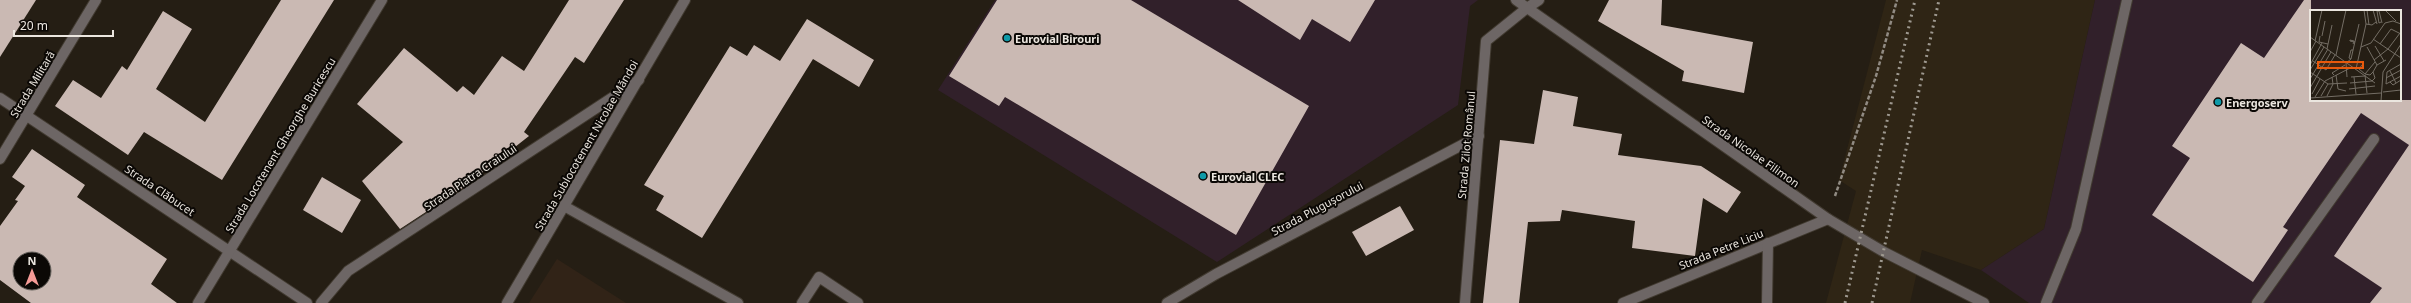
<svg xmlns="http://www.w3.org/2000/svg" width="2411" height="303" font-family="'Noto Sans',sans-serif">
<style>
.built{fill:#2f2515}
.industrial{fill:#31202a;fill-rule:evenodd}
.education{fill:#312317}
.building{fill:#cab9b3;fill-rule:evenodd}
.lines{fill:none;stroke-linecap:round;stroke-linejoin:round}
.service-casing{stroke:#413a30;stroke-width:12}
.pedestrian-casing{stroke:#413a30;stroke-width:12}
.minor-casing{stroke:#413a30;stroke-width:12}
.tertiary-casing{stroke:#413a30;stroke-width:12}
.path{stroke:#918b83;stroke-width:2.5;stroke-dasharray:4 2;stroke-linecap:butt}
.service{stroke:#6d6665;stroke-width:10}
.pedestrian{stroke:#6d6665;stroke-width:10}
.minor{stroke:#6d6665;stroke-width:10}
.tertiary{stroke:#6d6665;stroke-width:10}
.rail{stroke:#9e9990;stroke-width:3;stroke-dasharray:2 4;stroke-linecap:butt}
.culture-dot{fill:#0f9aa8;stroke:#0b0805;stroke-width:1.5}
.labels{text-anchor:middle;dominant-baseline:central;stroke-width:4;stroke-linejoin:round;paint-order:stroke}
.poi-label{font-size:11px;font-weight:bold;fill:#ebe6df;stroke:#0b0805;text-anchor:start}
.street-label{font-size:11px;fill:#ebe6df;stroke:#0b0805}
.inset-road{fill:none;stroke:#746e65;stroke-width:1}
.view{fill:#e8590c;fill-opacity:0.15;stroke:#e8590c;stroke-width:2}
.inset-edge{fill:none;stroke:#ebe6df;stroke-width:2}
</style>
<rect width="100%" height="100%" fill="#251e14"/>
<path class="built" d="M 1886,0 L 2095,0 L 2044,229 L 1981,270 L 1922,250 L 1910,303 L 1826,303 L 1856,191 L 1839,180 Z"/>
<g class="industrial">
<path d="M 995,0 L 1478,0 L 1470,6 L 1458,105 L 1217,262 L 938,90 Z"/>
<path d="M 2095,0 L 2411,0 L 2411,303 L 2029,303 L 1981,270 L 2044,229 ZM 2311,11 L 2400,11 L 2400,100 L 2311,100 Z"/>
</g>
<path class="education" d="M 557,259 L 626,303 L 529,303 Z"/>
<g class="building">
<path d="M 0,0 L 36,0 L 0,57 Z"/>
<path d="M 281,0 L 334,0 L 222,180 L 144,132 L 128,155 L 55,106 L 73,80 L 101,98 L 122,66 L 127,70 L 163,11 L 192,29 L 156,89 L 205,122 Z"/>
<path d="M 569,0 L 624,0 L 584,63 L 575,57 L 524,132 L 529,136 L 464,187 L 400,229 L 362,181 L 403,142 L 357,104 L 404,48 L 457,92 L 463,86 L 474,95 L 502,56 L 524,71 Z"/>
<path d="M 997,0 L 1131,0 L 1309,106 L 1236,235 L 1005,97 L 999,106 L 949,76 Z"/>
<path d="M 1238,0 L 1375,0 L 1350,42 L 1312,19 L 1300,40 Z"/>
<path d="M 1609,0 L 1662,0 L 1661,25 L 1753,42 L 1744,93 L 1682,81 L 1684,71 L 1598,21 Z"/>
<path d="M 2304,0 L 2311,0 L 2311,100 L 2411,100 L 2411,303 L 2370,303 L 2382,288 L 2334,256 L 2409,145 L 2361,113 L 2283,227 L 2288,230 L 2253,282 L 2152,215 L 2190,158 L 2172,146 L 2241,43 L 2264,58 Z"/>
<path d="M 807,19 L 874,60 L 859,87 L 813,59 L 702,238 L 656,210 L 664,196 L 644,185 L 730,46 L 747,56 L 754,45 L 780,61 Z"/>
<path d="M 1543,90 L 1578,97 L 1573,126 L 1622,134 L 1618,155 L 1701,166 L 1741,192 L 1727,213 L 1703,198 L 1695,256 L 1632,248 L 1635,221 L 1562,210 L 1560,221 L 1528,222 L 1519,303 L 1483,303 L 1500,140 L 1534,144 Z"/>
<path d="M 32,149 L 85,185 L 77,197 L 167,259 L 151,284 L 177,303 L 31,303 L 0,280 L 0,226 L 18,201 L 15,200 L 25,186 L 12,177 ZM 20,259 L 44,259 L 44,283 L 20,283 Z"/>
<path d="M 322,177 L 361,200 L 342,233 L 303,210 Z"/>
<path d="M 1400,206 L 1414,230 L 1366,256 L 1352,232 Z"/>
</g>
<g class="lines">
<g class="service-casing">
<g id="service">
<path d="M 1527,8 L 1539,0"/>
<path d="M 564,206 L 738,303"/>
<path d="M 802,303 L 819,277 L 858,303"/>
<path d="M 1623,303 L 1828,219"/>
<path d="M 1767,303 L 1768,243"/>
<path d="M 2257,303 L 2374,139"/>
</g>
</g>
<g class="pedestrian-casing">
<path id="pedestrian" d="M 321,303 L 348,271 L 639,80"/>
</g>
<g class="minor-casing">
<g id="minor">
<path d="M 0,98 L 307,303"/>
<path d="M 0,159 L 96,0"/>
<path d="M 198,303 L 382,0"/>
<path d="M 507,303 L 685,0"/>
<path d="M 1167,303 L 1216,274 L 1479,136"/>
<path d="M 1465,303 L 1486,41 L 1527,8"/>
</g>
</g>
<g class="tertiary-casing">
<g id="tertiary">
<path d="M 1516,0 L 1828,219 L 1884,252 L 1984,303"/>
<path d="M 2046,303 L 2076,229 L 2127,0"/>
</g>
</g>
<path class="path" d="M 1835,196 L 1876,76 L 1897,0"/>
<use href="#service" class="service"/>
<use href="#pedestrian" class="pedestrian"/>
<use href="#minor" class="minor"/>
<use href="#tertiary" class="tertiary"/>
<g class="rail">
<path d="M 1845,303 L 1915,0"/>
<path d="M 1872,303 L 1939,0"/>
</g>
</g>
<g class="culture-dot">
<circle cx="1007" cy="38" r="4"/>
<circle cx="2218" cy="102" r="4"/>
<circle cx="1203" cy="176" r="4"/>
</g>
<g class="labels">
<g class="poi-label">
<text x="1015" y="38">Eurovial Birouri</text>
<text x="2226" y="102">Energoserv</text>
<text x="1211" y="176">Eurovial CLEC</text>
</g>
<g class="street-label">
<text transform="translate(32 84) rotate(-59)">Strada Militară</text>
<text transform="translate(280 145) rotate(-59)">Strada Locotenent Gheorghe Buricescu</text>
<text transform="translate(586 145) rotate(-60)">Strada Sublocotenent Nicolae Măndoi</text>
<text transform="translate(1466 145) rotate(-85)">Strada Zilot Românul</text>
<text transform="translate(1751 151) rotate(35)">Strada Nicolae Filimon</text>
<text transform="translate(470 177) rotate(-34)">Strada Piatra Craiului</text>
<text transform="translate(160 190) rotate(34)">Strada Clăbucet</text>
<text transform="translate(1317 208) rotate(-28)">Strada Plugușorului</text>
<text transform="translate(1721 249) rotate(-22)">Strada Petre Liciu</text>
</g>
</g>
<g transform="translate(2310 10)">
<rect width="91" height="91" fill="#251e14"/>
<path class="inset-road" d="M 54,0 L 56,14 L 62,15 L 66,12M 57,0 L 59,15M 63,0 L 67,14M 75,0 L 86,11M 69,1 L 67,1 L 69,13 L 71,12M 69,1 L 72,13M 10,26 L 9,32 L 18,34M 12,26 L 15,11M 0,27 L 65,73M 63,29 L 91,48M 5,31 L 12,0M 43,34 L 44,32 L 44,31 L 40,30 L 40,31 L 44,32 L 45,32M 70,34 L 81,19 L 91,24M 65,36 L 74,51M 51,37 L 61,33 L 75,13 L 83,11 L 91,14M 57,37 L 67,55M 17,39 L 22,15M 78,39 L 90,23M 0,42 L 6,31M 26,45 L 36,0M 41,49 L 39,48 L 41,40 L 43,40M 64,50 L 78,39M 3,51 L 16,60 L 25,45M 0,55 L 12,33M 52,55 L 49,59 L 55,64 L 60,65 L 63,62M 46,59 L 56,14M 0,60 L 14,37M 80,61 L 86,73M 0,62 L 18,74M 55,64 L 65,52M 24,65 L 22,63 L 35,55M 26,65 L 28,79 L 36,81M 55,65 L 57,83M 37,67 L 36,53 L 41,49 L 49,14M 41,67 L 55,66M 44,67 L 46,84M 76,68 L 91,60M 0,69 L 18,39M 80,72 L 83,75 L 91,70M 40,73 L 62,71 L 65,68 L 63,62 L 67,55 L 76,50M 18,74 L 37,73M 76,74 L 77,62 L 91,54M 76,74 L 91,66M 0,78 L 21,42M 39,79 L 65,76M 73,82 L 91,80M 2,84 L 10,69M 11,86 L 18,74M 17,86 L 23,74 L 22,67M 5,87 L 15,71 L 42,57M 0,88 L 71,83M 71,91 L 73,62 L 91,34"/>
<path class="view" d="M 8,52 L 53,52 L 53,58 L 8,58 Z"/>
<rect width="91" height="91" class="inset-edge"/>
</g>
<g transform="translate(32 271)"><circle r="19" fill="#0b0805" stroke="#65615c"/>
<path d="M0-3L7 15L0 10L-7 15Z" fill="#f59b97"/>
<text y="-6" font-size="11" font-weight="bold" text-anchor="middle" fill="#ebe6df">N</text>
</g>
<path d="M14 30v6h99v-6" fill="none" stroke="#ebe6df" stroke-width="2"/>
<text x="20" y="30" font-size="12" fill="#ebe6df" stroke="#0b0805" stroke-width="3" paint-order="stroke">20 m</text>
</svg>
